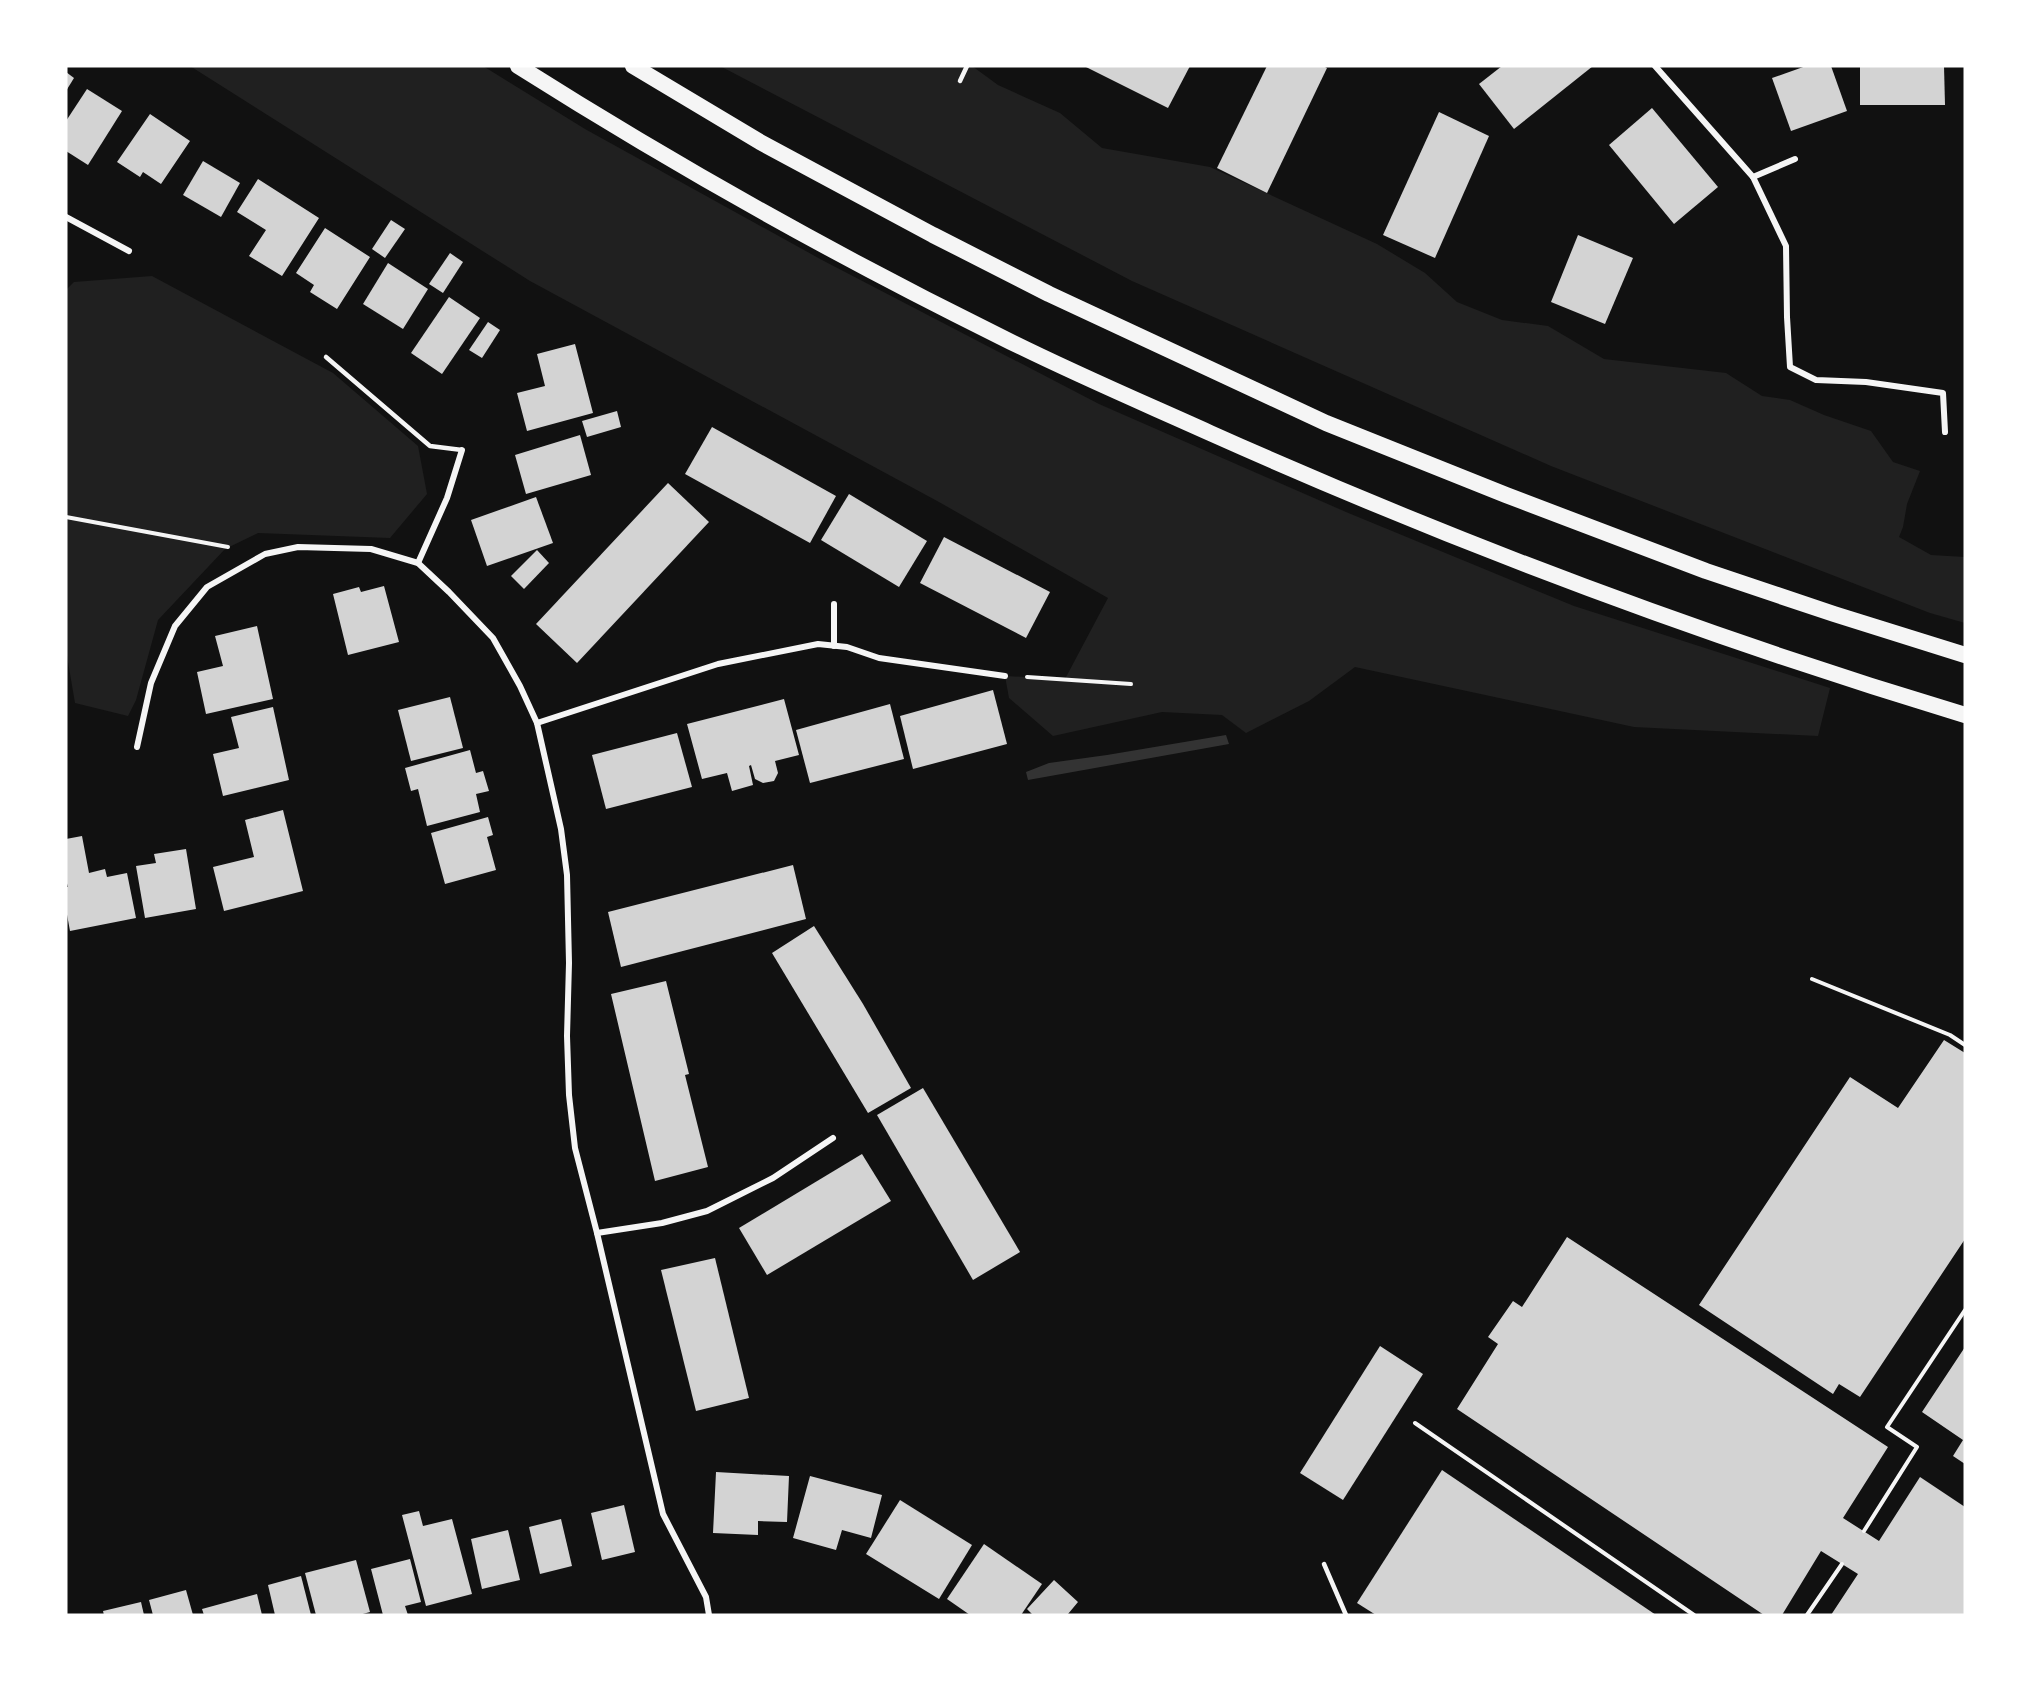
<svg xmlns="http://www.w3.org/2000/svg" width="2031" height="1681" font-family="'Fira Sans',sans-serif">
<style>
.green{fill:#202020}
.water{fill:#333}
.building{fill:#d3d3d3}
.lines{fill:none;stroke-linecap:round;stroke-linejoin:round}
.path{stroke:#f5f5f5;stroke-width:4}
.service{stroke:#f5f5f5;stroke-width:4.5}
.minor{stroke:#f5f5f5;stroke-width:6}
.trunk{stroke:#f5f5f5;stroke-width:16}
</style>
<rect width="100%" height="100%" fill="#111"/>
<g class="green">
<path d="M 190,66 L 483,66 L 585,129 L 822,260 L 1099,404 L 1346,512 L 1574,606 L 1830,688 L 1818,736 L 1634,727 L 1355,667 L 1309,701 L 1246,733 L 1222,715 L 1162,712 L 1053,736 L 1009,698 L 1005,676 L 1065,679 L 1108,598 L 939,502 L 530,281 Z"/>
<path d="M 720,66 L 972,66 L 998,85 L 1060,113 L 1102,148 L 1210,167 L 1377,244 L 1425,273 L 1457,302 L 1502,320 L 1548,326 L 1604,359 L 1726,373 L 1762,396 L 1790,400 L 1824,415 L 1871,431 L 1893,462 L 1920,471 L 1907,504 L 1903,527 L 1899,537 L 1931,555 L 1965,557 L 1965,623 L 1930,613 L 1551,466 L 1132,281 Z"/>
<path d="M 152,276 L 333,373 L 418,446 L 427,494 L 390,538 L 258,533 L 225,549 L 158,620 L 136,700 L 128,716 L 75,703 L 66,650 L 66,290 L 74,282 Z"/>
</g>
<path class="water" d="M 1226,735 L 1229,744 L 1028,780 L 1026,772 L 1049,763 L 1107,755 Z"/>
<g class="building">
<path d="M 1084,66 L 1190,66 L 1168,108 Z"/>
<path d="M 1267,66 L 1323,66 L 1327,68 L 1267,193 L 1217,168 Z"/>
<path d="M 1502,66 L 1593,66 L 1514,129 L 1479,84 Z"/>
<path d="M 1806,66 L 1831,66 L 1847,111 L 1791,131 L 1772,78 Z"/>
<path d="M 1860,66 L 1944,66 L 1945,105 L 1860,105 Z"/>
<path d="M 66,72 L 74,78 L 66,91 Z"/>
<path d="M 87,89 L 122,111 L 88,165 L 66,151 L 66,121 Z"/>
<path d="M 1652,108 L 1718,187 L 1674,224 L 1609,145 Z"/>
<path d="M 1439,112 L 1489,136 L 1435,258 L 1383,235 Z"/>
<path d="M 150,114 L 190,141 L 161,184 L 143,172 L 140,177 L 117,162 Z"/>
<path d="M 203,161 L 240,183 L 221,217 L 183,195 Z"/>
<path d="M 258,179 L 319,218 L 282,276 L 249,256 L 266,230 L 237,212 Z"/>
<path d="M 391,220 L 405,229 L 385,258 L 372,249 Z"/>
<path d="M 325,228 L 370,257 L 337,309 L 310,292 L 314,285 L 296,273 Z"/>
<path d="M 1578,235 L 1633,258 L 1605,324 L 1551,302 Z"/>
<path d="M 450,253 L 463,262 L 443,293 L 429,284 Z"/>
<path d="M 388,263 L 428,289 L 403,329 L 363,304 Z"/>
<path d="M 449,297 L 480,318 L 442,374 L 411,353 Z"/>
<path d="M 488,322 L 500,330 L 482,358 L 469,350 Z"/>
<path d="M 575,344 L 593,413 L 527,431 L 517,393 L 545,386 L 537,354 Z"/>
<path d="M 617,411 L 621,427 L 587,437 L 582,421 Z"/>
<path d="M 712,427 L 836,496 L 810,543 L 685,474 Z"/>
<path d="M 580,435 L 591,475 L 526,494 L 515,455 Z"/>
<path d="M 668,483 L 709,522 L 577,663 L 536,624 Z"/>
<path d="M 849,494 L 927,541 L 899,587 L 821,540 Z"/>
<path d="M 536,497 L 553,543 L 487,566 L 471,520 Z"/>
<path d="M 944,537 L 1050,592 L 1026,638 L 920,583 Z"/>
<path d="M 537,550 L 549,563 L 524,589 L 511,576 Z"/>
<path d="M 384,586 L 399,642 L 348,655 L 333,594 L 359,587 L 361,592 Z"/>
<path d="M 257,626 L 273,699 L 206,714 L 197,672 L 223,666 L 215,636 Z"/>
<path d="M 993,690 L 1007,744 L 913,769 L 900,716 Z"/>
<path d="M 450,697 L 463,748 L 411,761 L 398,710 Z"/>
<path d="M 784,699 L 799,755 L 775,761 L 778,773 L 774,781 L 763,783 L 755,779 L 751,765 L 749,766 L 753,785 L 732,791 L 727,773 L 702,779 L 687,724 Z"/>
<path d="M 890,704 L 904,759 L 810,783 L 796,730 Z"/>
<path d="M 273,707 L 289,780 L 223,796 L 213,754 L 239,748 L 231,717 Z"/>
<path d="M 677,733 L 692,787 L 606,809 L 592,755 Z"/>
<path d="M 470,750 L 476,773 L 483,771 L 489,791 L 476,794 L 480,812 L 427,826 L 418,789 L 411,791 L 405,768 Z"/>
<path d="M 283,810 L 303,891 L 224,911 L 213,867 L 254,857 L 245,820 Z"/>
<path d="M 488,817 L 493,835 L 487,837 L 496,870 L 445,884 L 431,833 Z"/>
<path d="M 82,836 L 89,873 L 105,869 L 107,877 L 127,873 L 136,918 L 70,931 L 66,909 L 66,887 L 68,887 L 66,880 L 66,839 Z"/>
<path d="M 186,849 L 196,909 L 145,918 L 136,866 L 156,863 L 154,854 Z"/>
<path d="M 793,865 L 806,919 L 621,967 L 608,912 Z"/>
<path d="M 814,926 L 863,1004 L 911,1088 L 868,1113 L 772,953 Z"/>
<path d="M 666,981 L 689,1074 L 685,1075 L 708,1167 L 655,1181 L 611,994 Z"/>
<path d="M 1944,1040 L 1965,1053 L 1965,1239 L 1860,1397 L 1839,1384 L 1833,1394 L 1699,1305 L 1850,1077 L 1898,1108 Z"/>
<path d="M 923,1088 L 1020,1252 L 973,1280 L 877,1115 Z"/>
<path d="M 862,1154 L 891,1201 L 767,1275 L 739,1228 Z"/>
<path d="M 1567,1237 L 1888,1447 L 1843,1518 L 1879,1541 L 1920,1477 L 1965,1507 L 1965,1615 L 1831,1615 L 1858,1574 L 1821,1551 L 1782,1615 L 1764,1615 L 1457,1409 L 1498,1344 L 1488,1337 L 1513,1301 L 1522,1307 Z"/>
<path d="M 715,1258 L 749,1398 L 696,1411 L 661,1270 Z"/>
<path d="M 1380,1346 L 1423,1374 L 1343,1500 L 1300,1473 Z"/>
<path d="M 1965,1347 L 1965,1464 L 1953,1456 L 1963,1440 L 1922,1412 Z"/>
<path d="M 1442,1470 L 1656,1615 L 1376,1615 L 1357,1603 Z"/>
<path d="M 716,1472 L 789,1476 L 787,1522 L 758,1521 L 758,1535 L 713,1533 Z"/>
<path d="M 810,1476 L 882,1495 L 871,1538 L 842,1530 L 836,1550 L 793,1538 Z"/>
<path d="M 900,1500 L 972,1545 L 939,1599 L 866,1554 Z"/>
<path d="M 624,1505 L 635,1552 L 602,1560 L 591,1513 Z"/>
<path d="M 419,1511 L 423,1526 L 452,1519 L 472,1594 L 426,1606 L 402,1515 Z"/>
<path d="M 561,1519 L 572,1566 L 540,1574 L 529,1527 Z"/>
<path d="M 508,1530 L 520,1580 L 482,1589 L 471,1539 Z"/>
<path d="M 984,1544 L 1042,1584 L 1021,1615 L 970,1615 L 947,1599 Z"/>
<path d="M 410,1559 L 421,1602 L 405,1606 L 408,1615 L 383,1615 L 371,1569 Z"/>
<path d="M 356,1560 L 370,1612 L 359,1615 L 316,1615 L 305,1573 Z"/>
<path d="M 301,1576 L 311,1615 L 275,1615 L 268,1585 Z"/>
<path d="M 1054,1580 L 1078,1602 L 1068,1614 L 1069,1615 L 1033,1615 L 1027,1609 Z"/>
<path d="M 186,1590 L 193,1615 L 153,1615 L 149,1600 Z"/>
<path d="M 257,1594 L 262,1615 L 204,1615 L 202,1609 Z"/>
<path d="M 141,1602 L 144,1615 L 104,1615 L 103,1611 Z"/>
</g>
<g class="lines">
<g class="path">
<path d="M 66,517 L 228,547"/>
<path d="M 1027,677 L 1131,684"/>
<path d="M 1812,979 L 1950,1035 L 1965,1045"/>
<path d="M 1415,1423 L 1694,1615"/>
<path d="M 1864,1531 L 1917,1447 L 1887,1427 L 1965,1310"/>
<path d="M 1807,1615 L 1842,1564"/>
</g>
<g class="service">
<path d="M 960,81 L 967,66"/>
<path d="M 326,357 L 430,446 L 462,450"/>
<path d="M 1324,1564 L 1346,1615"/>
</g>
<g class="minor">
<path d="M 1655,66 L 1753,177 L 1795,159"/>
<path d="M 1753,177 L 1786,246 L 1787,317 L 1790,367 L 1816,380 L 1866,382 L 1943,393 L 1945,432"/>
<path d="M 66,217 L 129,251"/>
<path d="M 418,563 L 447,498 L 462,450"/>
<path d="M 834,604 L 834,646"/>
<path d="M 537,723 L 718,664 L 818,644 L 847,647 L 879,658 L 1005,676"/>
<path d="M 137,747 L 151,683 L 175,626 L 207,587 L 265,554 L 298,547 L 371,549 L 418,563 L 449,592 L 493,638 L 520,686 L 537,723 L 561,829 L 567,875 L 569,963 L 567,1036 L 569,1095 L 575,1148 L 597,1233 L 663,1514 L 706,1597 L 709,1615"/>
<path d="M 597,1233 L 662,1223 L 707,1211 L 773,1178 L 833,1138"/>
</g>
<g class="trunk">
<path d="M 518,66 C 673,164 835,255 999,336 C 1068,371 1139,401 1210,433 C 1456,543 1706,637 1965,715"/>
<path d="M 633,66 L 760,142 L 933,235 L 1049,294 L 1326,423 L 1506,495 L 1706,571 L 1834,614 L 1965,655"/>
</g>
</g>
<rect width="2031" height="1681" fill="none" stroke="#ffffff" stroke-width="135"/>
</svg>
